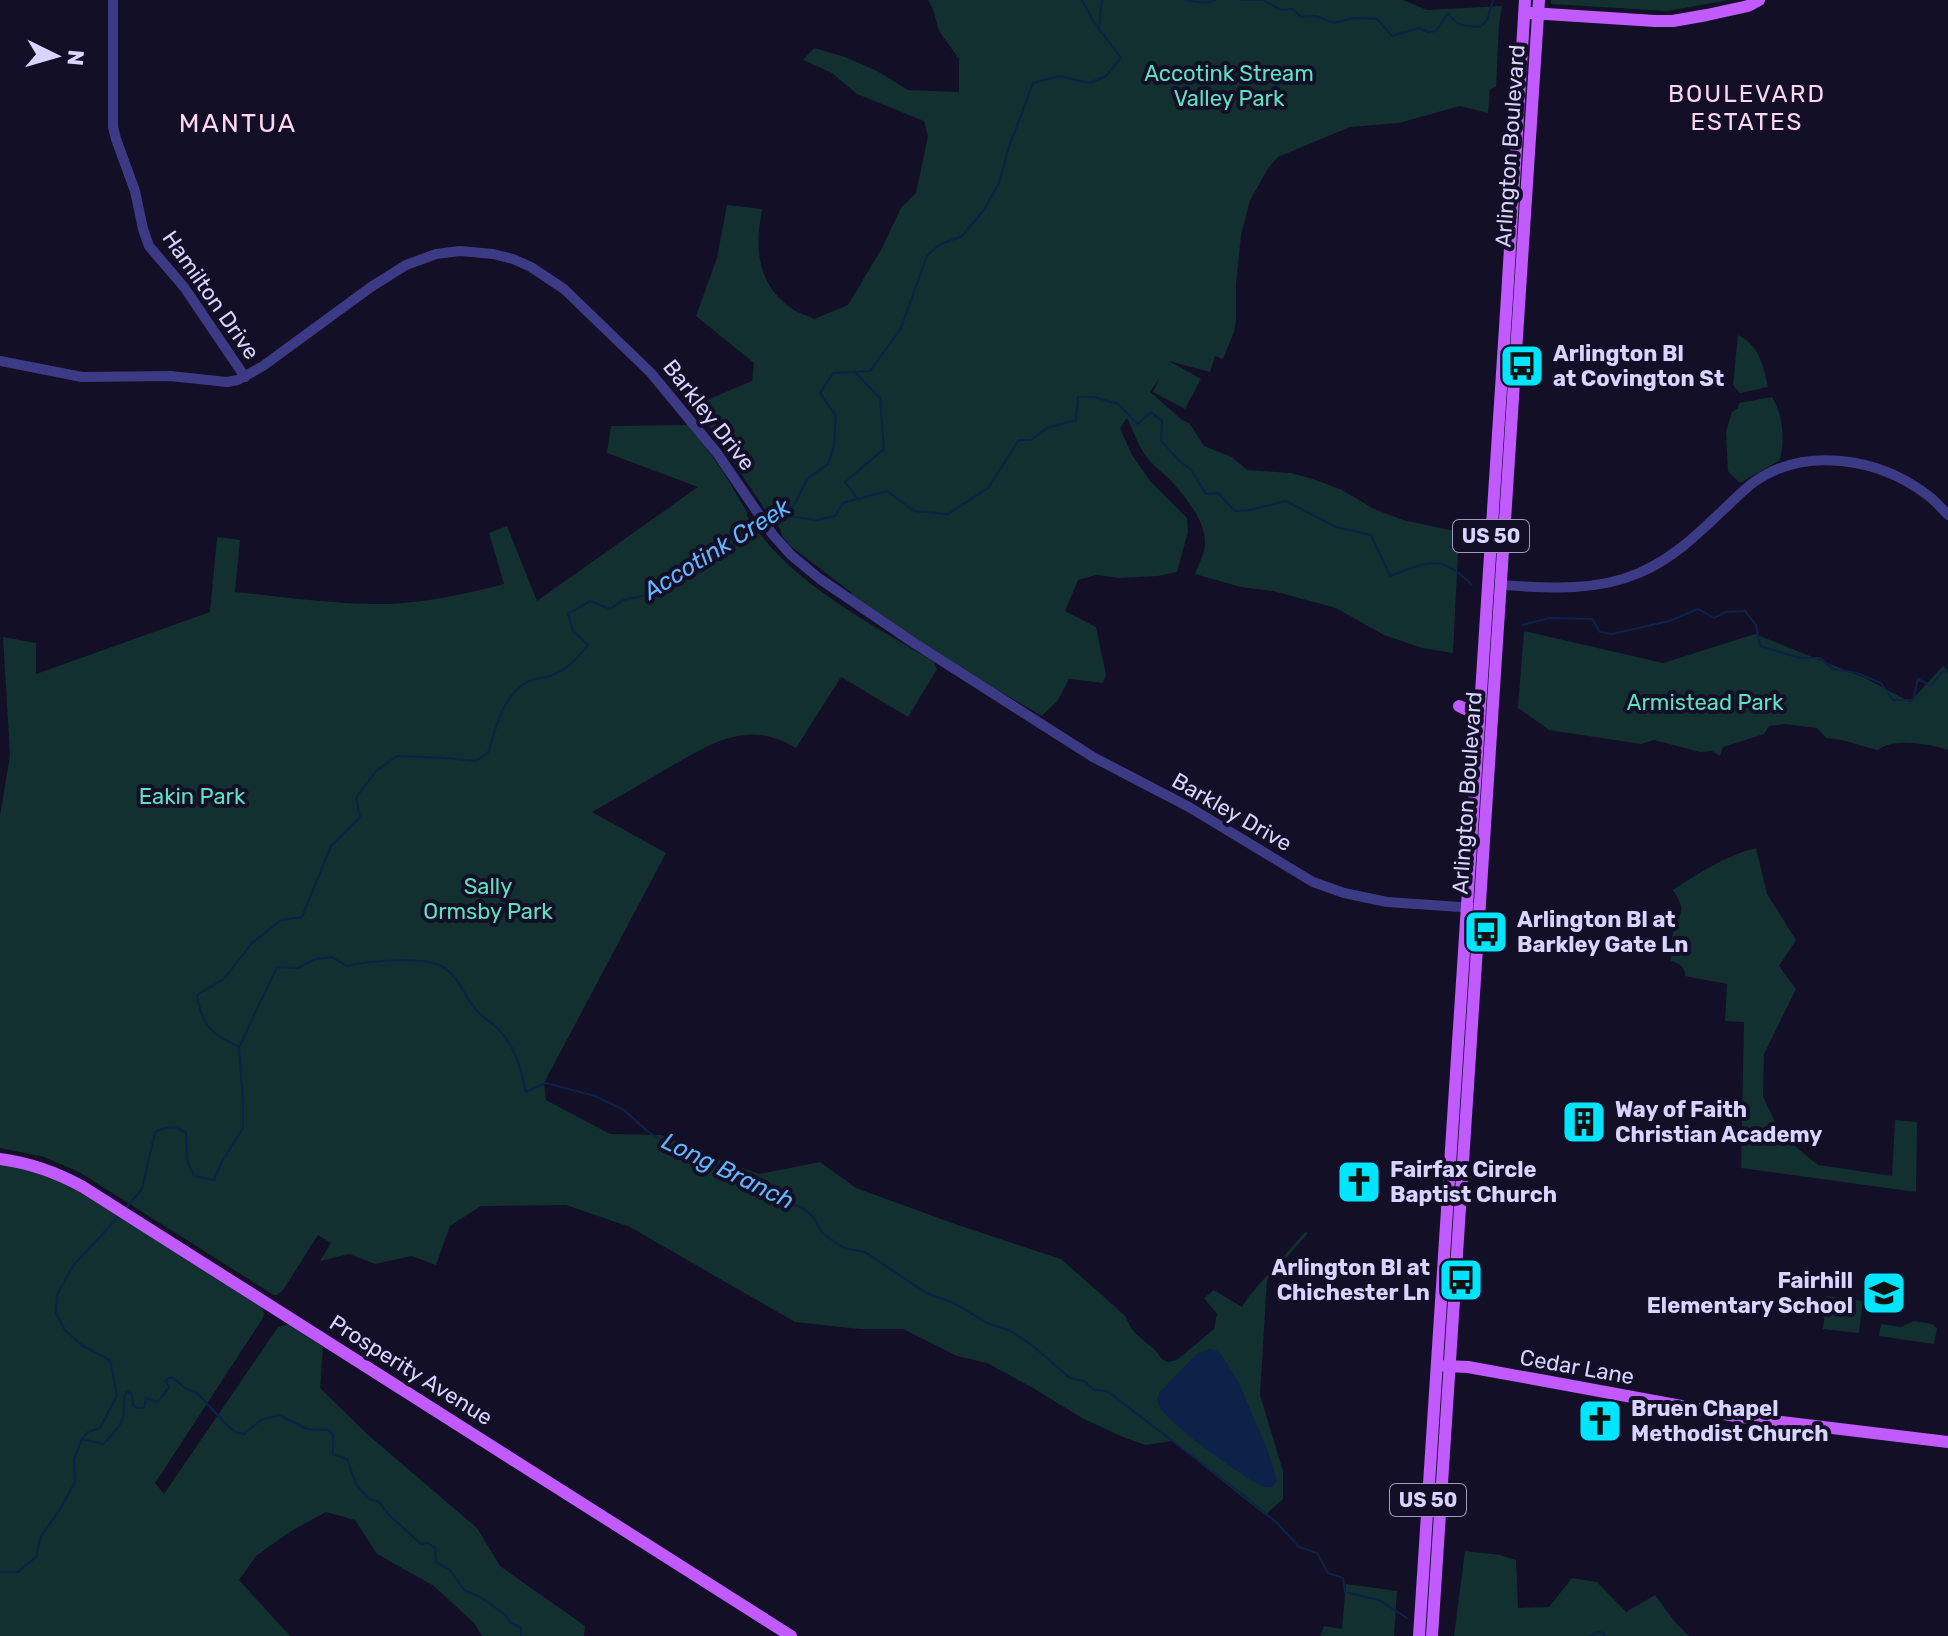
<svg xmlns="http://www.w3.org/2000/svg" width="1948" height="1636" font-family="Rubik,sans-serif">
<style>
.green{fill:#12302f}
.water{fill:#0c2248}
.lines{fill:none;stroke-linecap:round;stroke-linejoin:round}
.stream{stroke:#0c2248;stroke-width:2}
.minor{stroke:#3d3a85;stroke-width:10}
.major{stroke:#c25bff;stroke-width:12}
.labels{text-anchor:middle;dominant-baseline:central;stroke-width:8;stroke-linejoin:round;paint-order:stroke}
.shield{fill:#130f26;stroke:#9e99be;stroke-width:2}
.shield-label{font-size:20px;font-weight:bold;fill:#d9d4ff}
.park-label{font-size:22px;fill:#5fe0c0;stroke:#130f26}
.street-label{font-size:22px;fill:#d9d4ff;stroke:#130f26}
.poi-label{font-size:22px;font-weight:bold;fill:#d9d4ff;stroke:#130f26;text-anchor:start}
.neighbourhood-label{font-size:24px;letter-spacing:2px;fill:#ffd6f0;stroke:#130f26}
.water-label{font-size:24px;font-style:italic;fill:#62b6ff;stroke:#130f26}
.quarter-label{font-size:26px;letter-spacing:2px;fill:#ffd6f0;stroke:#130f26}
</style>
<rect width="100%" height="100%" fill="#130f26"/>
<g class="green">
<path d="M 928,0 L 1403,0 L 1427,10 L 1502,6 L 1499,25 L 1496,87 L 1490,89 L 1488,113 L 1460,106 L 1399,123 L 1350,127 L 1278,157 L 1269,167 L 1250,200 L 1241,235 L 1236,285 L 1236,320 L 1234,332 L 1223,359 L 1215,356 L 1210,372 L 1169,361 L 1201,379 L 1185,409 L 1153,392 L 1159,379 L 1150,392 L 1181,419 L 1190,424 L 1204,446 L 1232,457 L 1247,470 L 1291,473 L 1316,480 L 1342,490 L 1374,509 L 1403,520 L 1459,532 L 1453,653 L 1422,648 L 1384,635 L 1336,608 L 1273,591 L 1241,587 L 1195,574 C 1199,564 1204,554 1205,544 C 1206,522 1187,499 1173,483 C 1166,475 1157,469 1150,461 C 1137,446 1135,433 1127,418 L 1120,428 L 1132,455 L 1150,481 L 1187,518 L 1188,532 L 1177,572 L 1158,576 L 1120,578 L 1096,575 L 1078,580 L 1065,611 L 1096,627 L 1106,675 L 1103,683 L 1069,679 L 1058,700 L 1042,716 L 950,662 L 852,597 L 852,593 L 789,545 L 782,536 L 781,531 L 768,509 L 765,510 L 760,502 L 695,405 L 752,381 L 754,363 L 696,316 L 717,258 L 727,205 L 762,209 C 755,247 756,283 791,308 C 797,313 807,315 814,319 L 848,305 L 882,248 L 901,208 L 916,193 L 928,136 L 924,121 L 857,94 L 832,73 L 803,60 L 814,48 L 845,57 L 877,71 L 908,90 L 959,92 L 959,59 L 939,31 L 933,9 Z"/>
<path d="M 1551,0 L 1729,0 L 1668,11 L 1551,4 Z"/>
<path d="M 1738,335 C 1760,346 1763,365 1768,387 L 1740,393 L 1733,385 Z"/>
<path d="M 1772,397 C 1783,415 1785,439 1780,460 L 1740,483 L 1728,471 L 1726,432 L 1732,412 L 1738,408 L 1739,403 Z"/>
<path d="M 689,425 L 722,470 L 747,512 L 747,516 C 790,583 867,621 934,662 L 937,669 L 908,717 L 841,677 L 796,748 C 746,717 708,746 663,771 C 640,785 616,798 592,812 L 666,853 L 544,1083 L 546,1100 L 610,1134 L 662,1135 L 714,1158 L 759,1174 L 820,1162 L 856,1188 L 955,1224 L 1061,1259 L 1112,1304 L 1125,1316 L 1131,1328 L 1136,1334 L 1156,1351 L 1162,1359 L 1168,1362 L 1177,1360 L 1214,1329 L 1217,1314 L 1204,1298 L 1214,1290 L 1242,1307 L 1249,1296 L 1305,1232 L 1308,1233 L 1267,1280 L 1260,1395 L 1283,1471 L 1283,1499 L 1265,1515 L 1172,1441 L 1146,1445 L 1123,1437 L 1082,1418 L 1033,1388 L 987,1363 L 957,1356 L 903,1329 L 860,1329 L 795,1322 L 630,1227 L 566,1205 L 481,1206 L 450,1226 L 436,1265 L 412,1256 L 375,1264 L 349,1254 L 320,1261 L 331,1243 L 318,1235 L 283,1290 L 277,1295 L 274,1295 L 79,1172 L 44,1157 L 0,1148 L 0,816 L 10,755 L 3,637 L 36,643 L 36,674 L 210,612 L 217,537 L 240,540 L 235,592 C 286,597 338,605 389,604 C 428,602 466,594 504,584 L 489,533 L 507,526 L 537,601 L 698,487 L 607,453 L 611,426 Z"/>
<path d="M 1524,631 L 1663,663 L 1755,634 L 1865,678 L 1910,702 L 1943,666 L 1948,670 L 1948,750 C 1931,744 1892,737 1878,750 C 1859,746 1846,739 1826,738 L 1817,728 L 1785,724 L 1769,726 L 1764,734 L 1723,747 L 1720,756 L 1712,751 L 1700,752 L 1654,740 L 1641,744 L 1549,730 L 1518,708 Z"/>
<path d="M 1756,848 L 1767,894 L 1796,940 L 1779,966 L 1796,989 L 1764,1054 L 1763,1097 L 1782,1136 L 1818,1165 L 1892,1176 L 1895,1120 L 1917,1122 L 1916,1192 L 1741,1168 L 1744,1022 L 1725,1021 L 1727,984 L 1685,976 C 1685,967 1680,963 1671,961 C 1672,952 1671,942 1673,933 C 1678,910 1689,915 1673,890 C 1700,872 1725,856 1756,848 Z"/>
<path d="M 0,1164 L 36,1170 L 68,1185 L 262,1306 L 264,1313 L 263,1318 L 155,1483 L 164,1494 L 278,1327 L 288,1324 L 323,1347 L 320,1388 L 367,1434 L 477,1528 L 500,1566 L 585,1626 L 584,1636 L 482,1636 L 474,1623 L 434,1586 L 377,1554 L 355,1520 L 326,1512 L 291,1531 L 256,1556 L 239,1580 L 290,1636 L 0,1636 Z"/>
<path d="M 1827,1296 L 1863,1301 L 1859,1333 L 1823,1329 Z"/>
<path d="M 1914,1321 L 1932,1324 L 1937,1328 L 1934,1344 L 1879,1336 L 1881,1324 L 1901,1327 Z"/>
<path d="M 1465,1551 L 1500,1555 L 1516,1560 L 1518,1608 L 1549,1607 L 1572,1578 L 1597,1582 L 1626,1612 L 1655,1595 L 1675,1622 L 1689,1636 L 1454,1636 Z"/>
<path d="M 1346,1584 L 1397,1591 L 1394,1636 L 1320,1636 L 1324,1626 L 1342,1629 Z"/>
</g>
<path class="water" d="M 1210,1349 L 1217,1351 L 1221,1354 L 1239,1383 L 1269,1454 L 1277,1481 L 1273,1487 C 1266,1487 1267,1488 1260,1485 C 1240,1475 1168,1424 1159,1405 C 1156,1399 1157,1399 1159,1393 L 1197,1354 Z"/>
<g class="lines">
<g class="stream">
<path d="M 1185,0 L 1204,3 L 1216,0"/>
<path d="M 1242,0 L 1261,0"/>
<path d="M 1263,0 L 1281,10 L 1293,9 L 1301,17 L 1316,16 L 1334,23 L 1354,18 L 1377,19 L 1392,36 L 1419,28 L 1428,32 L 1436,31 L 1448,13 C 1458,27 1463,26 1480,27 L 1487,20 L 1493,0"/>
<path d="M 1099,30 L 1101,6 L 1103,0"/>
<path d="M 855,372 L 880,398 L 884,449 L 845,482 L 858,499 L 887,491 L 914,511 L 948,514 L 988,488 L 1019,440 L 1031,440 L 1047,428 L 1076,420 L 1078,397 L 1094,397 L 1118,404 L 1138,424 L 1151,412 L 1162,421 L 1161,441 L 1181,462 L 1191,470 L 1206,494 L 1218,493 L 1235,511 L 1250,510 L 1286,501 L 1336,527 L 1371,535 L 1390,576 C 1428,562 1440,553 1471,584"/>
<path d="M 780,515 L 817,520 L 835,516 L 843,503 L 857,499"/>
<path d="M 770,519 L 794,505 L 807,479 L 828,464 L 834,446 L 836,416 L 820,393 L 833,373 L 870,371 L 901,328 L 927,256 L 939,245 L 962,236 L 984,210 L 999,183 L 1009,147 L 1033,83 L 1059,76 L 1089,83 L 1106,76 L 1121,58 L 1093,21 L 1082,0"/>
<path d="M 1523,625 L 1549,618 L 1592,619 L 1600,632 L 1612,634 L 1669,621 L 1698,609 L 1714,618 L 1726,612 L 1745,611 L 1756,625 L 1760,646 L 1800,658 L 1820,658 L 1833,669 L 1857,673 L 1881,683 L 1893,700 L 1913,700 L 1918,679 L 1931,686 L 1942,672 L 1948,671"/>
<path d="M 240,1045 L 277,967 L 298,968 L 315,959 L 332,957 L 347,966 C 367,961 422,956 441,966 C 460,976 465,1000 480,1014 C 486,1020 494,1024 499,1030 C 516,1047 521,1070 526,1092 L 546,1083 L 595,1096 L 624,1110 L 646,1130 L 669,1146 L 711,1162 L 782,1200 L 803,1208 L 814,1218 L 823,1234 L 844,1248 L 865,1252 L 926,1293 L 954,1303 L 987,1323 L 1011,1331 L 1033,1346 L 1070,1378 L 1084,1381 L 1094,1390 L 1107,1391 L 1242,1494 L 1277,1523 L 1299,1547 L 1317,1553 L 1328,1573 L 1343,1578 L 1345,1592 L 1379,1600 L 1407,1618"/>
<path d="M 126,1208 L 142,1189 L 155,1132 C 167,1126 175,1125 186,1133 L 187,1161 L 194,1176 L 214,1180 L 222,1161 L 243,1128 L 243,1103 L 239,1047 C 210,1032 203,1029 197,995 L 224,979 L 252,943 L 281,920 L 302,917 L 331,846 L 360,817 L 356,798 L 376,771 L 397,756 L 444,758 L 475,761 L 488,753 C 495,730 503,696 525,683 C 532,679 542,678 550,676 C 567,670 577,659 588,645 L 573,631 L 568,614 L 590,601 L 610,609 L 623,600 L 656,593 L 761,525"/>
<path d="M 82,1439 L 103,1444 C 112,1435 124,1424 124,1411 C 124,1402 123,1399 126,1391 L 132,1394 L 133,1405 L 137,1408 L 144,1408 L 146,1398 L 158,1402 L 169,1387 L 166,1381 L 168,1378 L 173,1378 L 185,1388 L 197,1393 L 226,1424 L 235,1432 L 244,1434 L 261,1420 L 279,1415 L 307,1429 L 328,1430 L 333,1435 L 333,1454 L 347,1459 L 357,1486 L 369,1499 L 379,1502 L 389,1515 L 421,1544 L 428,1543 L 435,1548 L 436,1562 L 450,1570 L 464,1590 L 480,1597 L 506,1615 L 510,1622 L 521,1628 L 521,1636"/>
<path d="M 0,1572 L 18,1572 L 36,1557 L 41,1536 L 59,1511 L 75,1482 L 74,1459 L 82,1439 L 88,1432 L 100,1428 L 117,1395 L 110,1360 L 83,1346 L 65,1330 L 56,1313 L 57,1295 L 73,1266 L 119,1216"/>
<path d="M 1590,1636 L 1597,1632 L 1604,1633 L 1604,1636"/>
</g>
<g class="minor">
<path d="M 113,0 L 113,127 L 116,139 L 135,191 L 143,229 L 149,246 L 184,287 L 245,377"/>
<path d="M 0,361 L 82,377 L 170,376 L 227,382 L 238,380 L 263,366 L 371,287 L 406,265 L 436,254 L 460,251 L 493,254 L 513,259 L 531,267 L 564,289 L 651,373 L 717,453 L 773,535 L 791,555 L 820,579 L 914,643 L 1093,757 L 1189,807 L 1313,882 L 1344,893 L 1387,902 L 1475,908"/>
<path d="M 1501,585 C 1548,588 1595,592 1639,573 C 1672,559 1697,535 1722,511 C 1733,501 1742,491 1754,482 C 1805,446 1878,458 1926,494 C 1934,499 1941,508 1948,515"/>
</g>
<g class="major">
<path d="M 1531,13 L 1655,21 L 1673,21 L 1707,15 L 1748,6 L 1759,0"/>
<path d="M 1459,706 L 1470,711 L 1478,721"/>
<path d="M 0,1159 C 30,1163 56,1172 83,1187 L 791,1636"/>
<path d="M 1445,1366 L 1468,1367 L 1540,1380 L 1741,1417 L 1948,1442"/>
<path d="M 1419,1636 L 1507,297 L 1525,0"/>
<path d="M 1432,1636 L 1539,0"/>
</g>
</g>
<defs>
<g id="bus-square" transform="scale(2.3)"><rect x="-9" y="-9" width="18" height="18" rx="4" fill="#00e5ff" stroke="#130f26"/><path d="M-5-6H5V4H4V6H2V4H-2V6H-4V4H-5ZM-3.5-4V0h7V-4ZM-3.5 1.2v1.5H-2V1.2ZM2 1.2v1.5H3.5V1.2Z" fill="#111"/></g>
<g id="building-square" transform="scale(2.3)"><rect x="-9" y="-9" width="18" height="18" rx="4" fill="#00e5ff" stroke="#130f26"/><path d="M-4-6H4V6H1V3H-1V6H-4ZM-2.5-4.3h1.7v1.8h-1.7ZM.8-4.3h1.7v1.8H.8ZM-2.5-1h1.7V.8h-1.7ZM.8-1h1.7V.8H.8Z" fill="#111"/></g>
<g id="church-square" transform="scale(2.3)"><rect x="-9" y="-9" width="18" height="18" rx="4" fill="#00e5ff" stroke="#130f26"/><path d="M-1.2-6h2.4v3.5h3.3v2.4h-3.3V6h-2.4V-.1h-3.3v-2.4h3.3Z" fill="#111"/></g>
<g id="school-square" transform="scale(2.3)"><rect x="-9" y="-9" width="18" height="18" rx="4" fill="#00e5ff" stroke="#130f26"/><path d="M0-5L7-2L0 1L-7-2ZM-4 1L0 2.5L4 1V4Q0 6-4 4Z" fill="#111"/></g>
</defs>
<g fill-rule="evenodd">
<use href="#bus-square" x="1522" y="366"/>
<use href="#bus-square" x="1486" y="932"/>
<use href="#building-square" x="1584" y="1122"/>
<use href="#church-square" x="1359" y="1182"/>
<use href="#bus-square" x="1461" y="1280"/>
<use href="#school-square" x="1884" y="1293"/>
<use href="#church-square" x="1600" y="1421"/>
</g>
<g class="labels">
<g class="shield">
<rect x="1453" y="520" width="76" height="32" rx="6"/>
<rect x="1390" y="1484" width="76" height="32" rx="6"/>
</g>
<g class="shield-label">
<text x="1491" y="536">US 50</text>
<text x="1428" y="1500">US 50</text>
</g>
<g class="park-label">
<text x="1229" y="73">Accotink Stream<tspan x="1229" dy="25">Valley Park</tspan></text>
<text x="1705" y="702">Armistead Park</text>
<text x="192" y="796">Eakin Park</text>
<text x="488" y="886">Sally<tspan x="488" dy="25">Ormsby Park</tspan></text>
</g>
<g class="street-label">
<text transform="translate(1510 146) rotate(-86)">Arlington Boulevard</text>
<text transform="translate(211 295) rotate(55)">Hamilton Drive</text>
<text transform="translate(709 415) rotate(52)">Barkley Drive</text>
<text transform="translate(1467 793) rotate(-86)">Arlington Boulevard</text>
<text transform="translate(1232 812) rotate(30)">Barkley Drive</text>
<text transform="translate(1577 1367) rotate(10)">Cedar Lane</text>
<text transform="translate(411 1370) rotate(32)">Prosperity Avenue</text>
</g>
<g class="poi-label">
<text x="1553" y="353">Arlington Bl<tspan x="1553" dy="25">at Covington St</tspan></text>
<text x="1517" y="919">Arlington Bl at<tspan x="1517" dy="25">Barkley Gate Ln</tspan></text>
<text x="1615" y="1109">Way of Faith<tspan x="1615" dy="25">Christian Academy</tspan></text>
<text x="1390" y="1169">Fairfax Circle<tspan x="1390" dy="25">Baptist Church</tspan></text>
<text x="1430" y="1267" text-anchor="end">Arlington Bl at<tspan x="1430" dy="25">Chichester Ln</tspan></text>
<text x="1853" y="1280" text-anchor="end">Fairhill<tspan x="1853" dy="25">Elementary School</tspan></text>
<text x="1631" y="1408">Bruen Chapel<tspan x="1631" dy="25">Methodist Church</tspan></text>
</g>
<g class="neighbourhood-label">
<text x="1747" y="94">BOULEVARD<tspan x="1747" dy="28">ESTATES</tspan></text>
</g>
<g class="water-label">
<text transform="translate(717 549) rotate(-32)">Accotink Creek</text>
<text transform="translate(728 1171) rotate(26)">Long Branch</text>
</g>
<g class="quarter-label">
<text x="238" y="123">MANTUA</text>
</g>
</g>
<g transform="translate(56 56) rotate(95)" stroke="#130f26" stroke-width="6" paint-order="stroke">
<path d="M0-6L14 30L0 20L-14 30Z" fill="#d9d4ff"/>
<text y="-12" font-size="22" font-weight="bold" text-anchor="middle" fill="#d9d4ff">N</text>
</g>
</svg>
